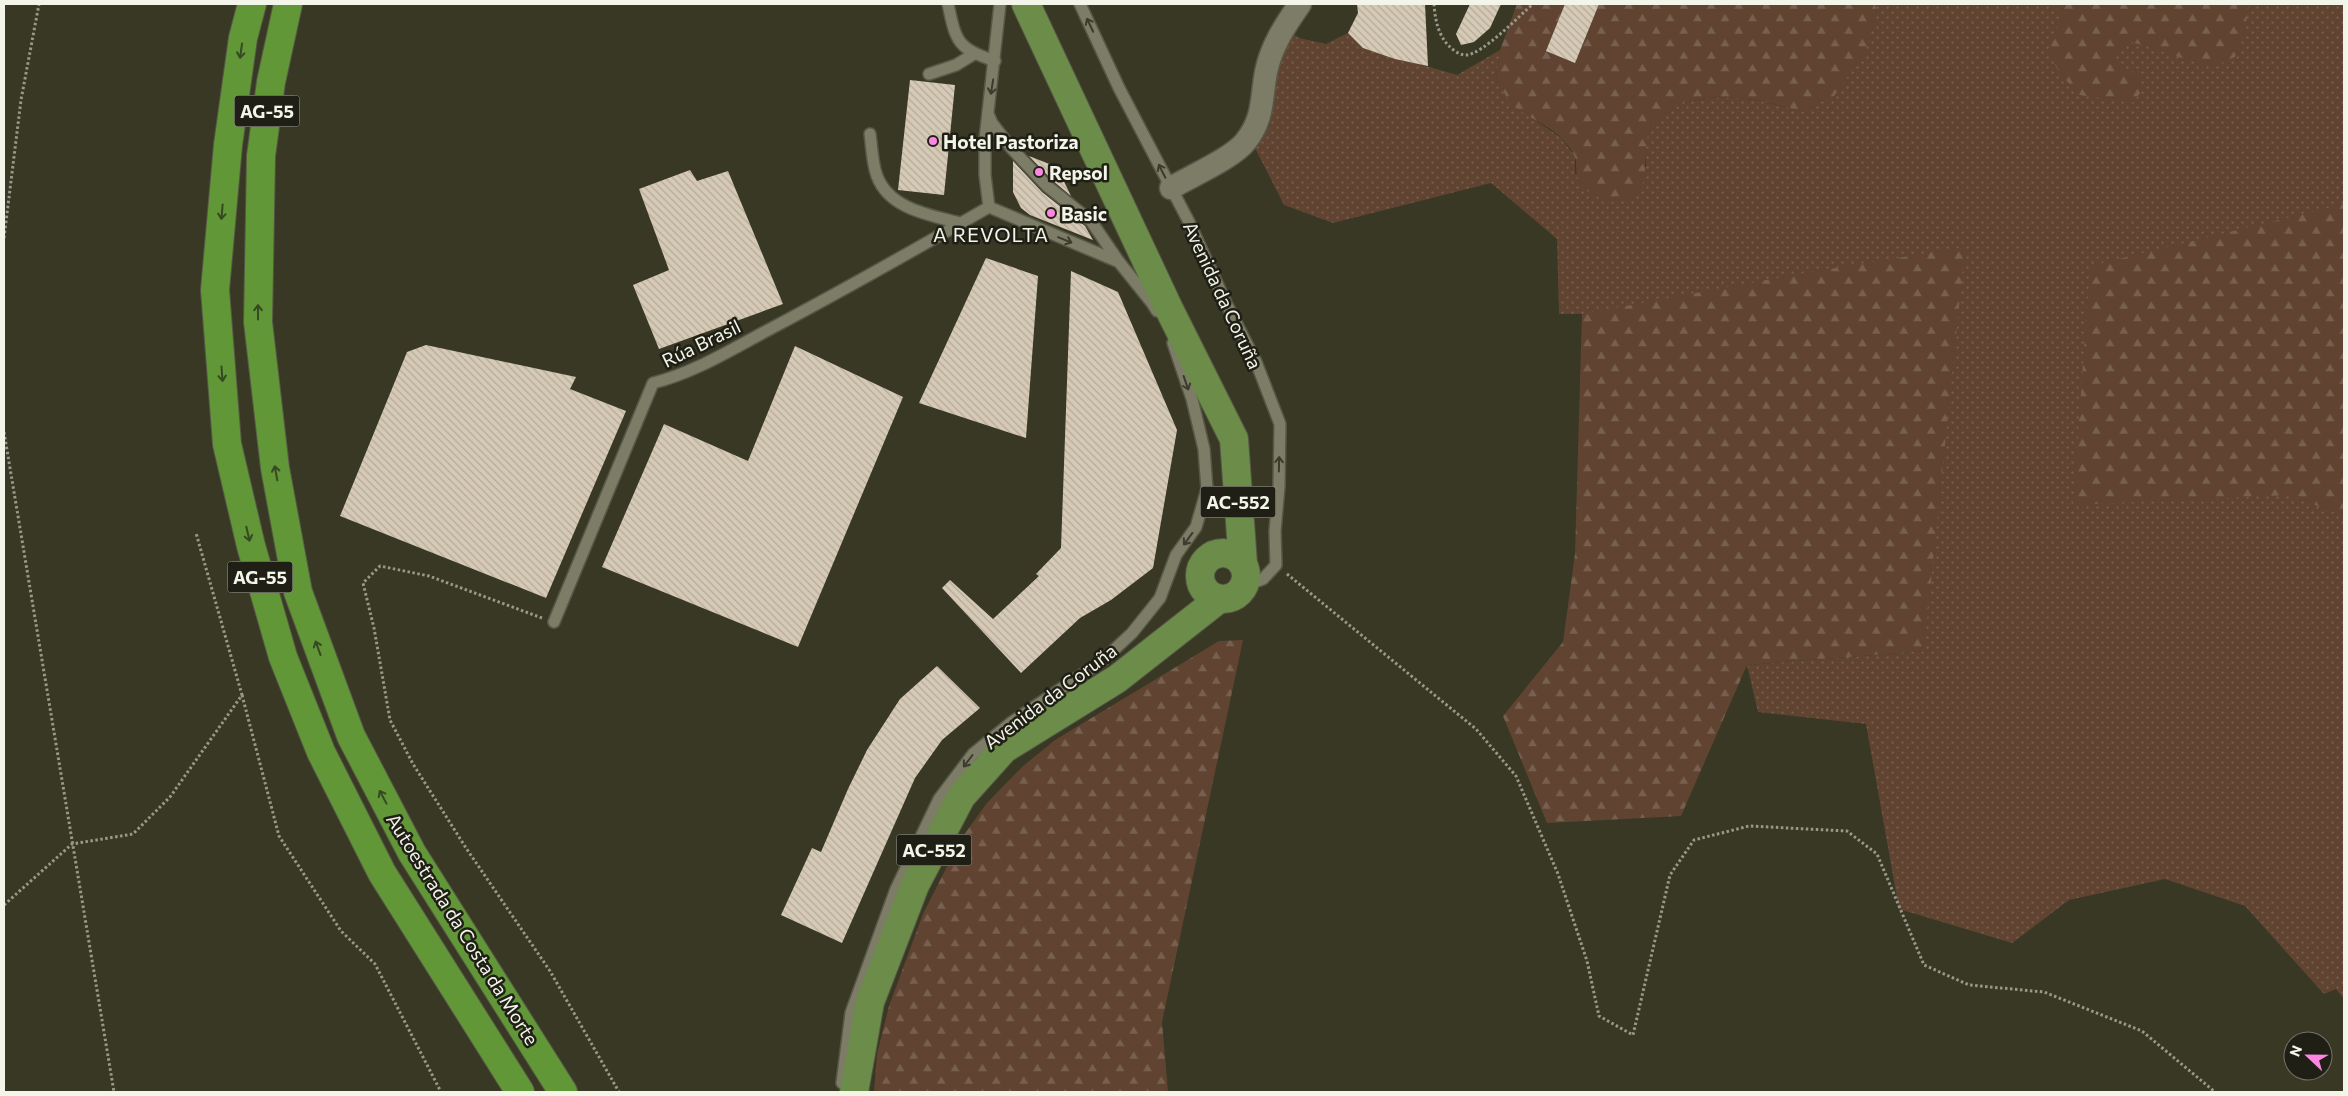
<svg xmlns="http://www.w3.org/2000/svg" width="2348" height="1096" font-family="Commissioner,sans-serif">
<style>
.grass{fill:url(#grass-dots)}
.forest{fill:url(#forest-firs)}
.building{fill:url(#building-back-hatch)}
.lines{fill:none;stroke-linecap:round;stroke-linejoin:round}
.lane-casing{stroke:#565746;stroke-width:14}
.street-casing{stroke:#565746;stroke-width:25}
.primary-casing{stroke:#565746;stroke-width:30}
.highway-casing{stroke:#565746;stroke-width:30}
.path{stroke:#99998a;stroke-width:3;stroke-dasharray:2.5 2.5;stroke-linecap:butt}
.lane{stroke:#7c7c67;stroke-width:11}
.street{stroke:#7c7c67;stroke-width:22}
.primary{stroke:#6c8c4a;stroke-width:28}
.highway{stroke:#619737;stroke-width:28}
.oneway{stroke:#3b3b2e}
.oneway2{stroke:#364922}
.poi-dot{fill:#fd86e2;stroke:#1f1f16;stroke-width:2}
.labels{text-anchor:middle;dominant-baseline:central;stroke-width:5;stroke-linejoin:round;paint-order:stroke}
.shield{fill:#1f1f16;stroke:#b4b5aa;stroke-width:1}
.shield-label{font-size:18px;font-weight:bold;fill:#f4f5e9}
.poi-label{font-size:19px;font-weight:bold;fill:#f4f5e9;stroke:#1f1f16;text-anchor:start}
.street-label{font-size:19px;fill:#f4f5e9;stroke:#1f1f16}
.neighbourhood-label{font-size:20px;letter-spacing:1px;fill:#f4f5e9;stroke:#1f1f16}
</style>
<defs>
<pattern id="grass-dots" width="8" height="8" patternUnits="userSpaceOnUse" patternTransform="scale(1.25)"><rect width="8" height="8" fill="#604431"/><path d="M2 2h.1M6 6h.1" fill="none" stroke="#77604f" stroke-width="1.8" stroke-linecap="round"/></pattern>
<pattern id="forest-firs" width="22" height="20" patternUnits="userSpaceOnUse" patternTransform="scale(1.25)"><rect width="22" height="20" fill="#604431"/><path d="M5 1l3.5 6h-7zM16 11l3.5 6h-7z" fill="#77604f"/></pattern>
<pattern id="building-back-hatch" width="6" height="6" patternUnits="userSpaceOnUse" patternTransform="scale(1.25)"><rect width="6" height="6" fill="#d6cab6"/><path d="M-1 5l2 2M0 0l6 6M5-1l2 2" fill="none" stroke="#b3aa9a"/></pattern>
</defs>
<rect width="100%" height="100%" fill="#383825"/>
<path class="grass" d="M 1875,4 L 2344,4 L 2344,999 L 2336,989 L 2324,994 L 2245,906 L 2165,879 L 2069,900 L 2012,943 L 1899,909 L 1866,724 L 1758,712 L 1747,665 L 1924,651 L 1582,314 L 1559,314 L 1557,239 L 1491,183 L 1333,223 L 1284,205 L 1254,146 L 1269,127 L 1273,83 L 1290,32 L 1299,38 L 1326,44 L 1348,33 L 1364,48 L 1457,75 L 1500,50 L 1496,80 L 1514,106 L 1560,137 L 1575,156 L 1575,174 L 1646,167 C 1646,157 1645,143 1647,133 C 1650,122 1660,116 1668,111 C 1710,87 1759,99 1803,112 L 1877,14 Z"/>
<g class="forest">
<path d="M 1517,4 L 1875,4 L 1877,14 L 1864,54 L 1834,96 L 1803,112 C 1756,98 1700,85 1658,118 C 1632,137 1664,202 1616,202 C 1605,202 1589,194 1583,186 C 1572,173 1579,164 1574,155 C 1572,149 1566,144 1563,140 C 1551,126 1530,119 1516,108 C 1508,101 1502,89 1496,80 L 1500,50 Z"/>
<path d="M 2053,4 L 2251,4 L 2247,9 L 2246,28 L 2235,57 C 2230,59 2223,63 2217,64 C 2192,67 2154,44 2127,42 L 2120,48 L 2115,61 C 2123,70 2133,70 2141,78 L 2142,91 L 2132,103 L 2080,95 C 2067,81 2043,59 2052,37 C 2057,28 2060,23 2061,12 Z"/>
<path d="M 2344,204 L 2344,516 L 2289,495 L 2073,505 L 2090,266 Z"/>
<path d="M 1965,247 L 1924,651 L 1747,665 L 1681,816 L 1547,823 L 1503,716 L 1563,642 L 1575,554 L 1582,314 L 1793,275 Z"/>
<path d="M 1243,640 L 1162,1022 L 1168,1092 L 874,1092 L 877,1054 L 889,1006 L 923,914 L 961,839 L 987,803 L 1022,767 L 1055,740 L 1219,641 Z"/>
</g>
<g class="building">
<path d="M 1357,4 L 1425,4 L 1428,66 L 1395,59 L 1363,48 L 1348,33 L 1358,13 Z"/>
<path d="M 1470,4 L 1501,4 L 1490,28 L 1474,42 L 1461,45 L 1456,34 Z"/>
<path d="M 1565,4 L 1599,4 L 1575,63 L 1546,51 Z"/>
<path d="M 910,80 L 955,85 L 944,195 L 898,190 Z"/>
<path d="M 1029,156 L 1057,167 L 1071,196 L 1052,180 Z"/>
<path d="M 1013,161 L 1042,192 L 1085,226 L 1093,240 L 1030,215 L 1021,208 L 1013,192 Z"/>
<path d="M 690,170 L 697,181 L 728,171 L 783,304 L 659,349 L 633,285 L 669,270 L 639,189 Z"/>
<path d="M 986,258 L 1038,276 L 1026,438 L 919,403 Z"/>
<path d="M 1071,271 L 1118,292 L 1177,430 L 1153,568 L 1111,600 L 1080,618 L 1021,673 L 942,588 L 950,580 L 993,619 L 1039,576 L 1036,574 L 1061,548 Z"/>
<path d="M 426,345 L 576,377 L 570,389 L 626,411 L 546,598 L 340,516 L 407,352 Z"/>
<path d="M 795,346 L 903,397 L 798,647 L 602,567 L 664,424 L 748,461 Z"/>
<path d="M 937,666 L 980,708 L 942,740 L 915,778 L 842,943 L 781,915 L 812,848 L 821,852 L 848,789 L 867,750 L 900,699 Z"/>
</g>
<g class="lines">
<g class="lane-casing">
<g id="lane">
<path d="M 948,4 C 956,42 957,48 995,61"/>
<path d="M 1080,4 L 1119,88 L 1189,222 L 1226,303 L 1256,362 L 1280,424 L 1279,486 L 1275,531 L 1276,565 L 1263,579 L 1249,584 L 1242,590"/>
<path d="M 929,74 L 956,65 L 974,54"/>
<path d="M 988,114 L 992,123 L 1012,149 L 1047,186 L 1091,221 L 1119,262"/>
<path d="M 870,134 C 872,147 872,163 877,176 C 889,209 930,215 960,223"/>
<path d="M 989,207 L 1119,262 L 1152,303 L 1157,311"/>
<path d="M 989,207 L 985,175 L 985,139 L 1000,4"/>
<path d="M 554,622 L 653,383 C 694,373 732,349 770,329 C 844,290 916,249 989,207"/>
<path d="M 842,1083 L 851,1013 L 896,889 L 939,799 L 973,754 L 1012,722 L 1102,661 L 1132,633 L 1160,598 L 1176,555 L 1196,527 L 1207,489 L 1204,449 L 1192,399 L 1173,343"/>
</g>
</g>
<g class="street-casing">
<path id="street" d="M 1171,188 C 1191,176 1233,158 1246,141 C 1264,118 1261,99 1266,72 C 1271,47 1285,25 1300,4"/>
</g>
<g class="primary-casing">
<g id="primary">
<path d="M 1026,4 L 1169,309 L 1234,439 L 1243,564"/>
<circle cx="1223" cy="576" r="23"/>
<path d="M 854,1092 L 870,1002 L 915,885 L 961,797 L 1004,749 L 1117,679 L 1219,599"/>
</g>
</g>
<g class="highway-casing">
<g id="highway">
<path d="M 252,4 L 243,38 L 228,145 L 215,290 L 227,444 L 251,546 L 283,657 L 321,752 L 382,873 L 520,1092"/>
<path d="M 288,4 L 271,82 L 261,156 L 258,322 L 275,468 L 298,592 L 351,736 L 412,853 L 563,1092"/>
</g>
</g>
<g class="path">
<path d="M 1434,4 C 1435,19 1438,35 1449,46 C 1453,50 1459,55 1466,55 C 1482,55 1520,15 1533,4"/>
<path d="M 4,238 L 21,100 L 39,4"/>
<path d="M 4,432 L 114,1092"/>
<path d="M 1287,574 L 1476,729 L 1516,776 L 1558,874 L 1587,961 L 1599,1016 L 1633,1035 L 1670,875 L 1694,840 L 1749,826 L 1847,831 L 1877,854 L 1924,965 L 1969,985 L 2044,992 L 2142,1031 L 2215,1092"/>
<path d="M 542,618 L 429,576 L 380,566 L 363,583 L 374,628 L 390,720 L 413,764 L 466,848 L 550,971 L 619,1092"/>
<path d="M 242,695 L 279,836 L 341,931 L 375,964 L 441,1092"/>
<path d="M 4,905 L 72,844 L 133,834 L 170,797 L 242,695 L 196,533"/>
</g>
<use href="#lane" class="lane"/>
<use href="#street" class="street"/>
<use href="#primary" class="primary"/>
<use href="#highway" class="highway"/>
</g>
<defs><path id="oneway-shaft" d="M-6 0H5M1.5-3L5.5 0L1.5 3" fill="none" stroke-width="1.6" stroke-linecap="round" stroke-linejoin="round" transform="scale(1.25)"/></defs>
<g class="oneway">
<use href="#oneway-shaft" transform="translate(1090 25) rotate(-115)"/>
<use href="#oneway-shaft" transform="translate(992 87) rotate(99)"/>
<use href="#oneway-shaft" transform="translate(1162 171) rotate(-117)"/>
<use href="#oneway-shaft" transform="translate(1065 240) rotate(22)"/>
<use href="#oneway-shaft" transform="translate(1186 383) rotate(71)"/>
<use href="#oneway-shaft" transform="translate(1279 464) rotate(-89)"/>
<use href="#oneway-shaft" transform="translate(1188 539) rotate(126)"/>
<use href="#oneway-shaft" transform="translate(968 761) rotate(127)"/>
</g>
<g class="oneway2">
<use href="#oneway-shaft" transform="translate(241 51) rotate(98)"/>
<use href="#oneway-shaft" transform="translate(222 212) rotate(95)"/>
<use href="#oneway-shaft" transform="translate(258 312) rotate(-90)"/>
<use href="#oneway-shaft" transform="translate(222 374) rotate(86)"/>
<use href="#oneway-shaft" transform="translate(276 473) rotate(-100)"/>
<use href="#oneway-shaft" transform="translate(248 534) rotate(77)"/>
<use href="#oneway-shaft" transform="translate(318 648) rotate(-110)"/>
<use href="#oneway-shaft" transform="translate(383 797) rotate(-118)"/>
</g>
<g class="poi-dot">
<circle cx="933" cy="141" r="5"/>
<circle cx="1039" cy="172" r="5"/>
<circle cx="1051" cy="213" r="5"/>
</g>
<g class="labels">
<g class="shield">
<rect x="234.5" y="95.5" width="65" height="31" rx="4"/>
<rect x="1200.5" y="486.5" width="75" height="31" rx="4"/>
<rect x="227.5" y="561.5" width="65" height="31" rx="4"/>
<rect x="896.5" y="834.5" width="75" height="31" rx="4"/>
</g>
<g class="shield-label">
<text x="267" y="111">AG-55</text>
<text x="1238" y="502">AC-552</text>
<text x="260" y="577">AG-55</text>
<text x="934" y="850">AC-552</text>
</g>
<g class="poi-label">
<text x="943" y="141">Hotel Pastoriza</text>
<text x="1049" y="172">Repsol</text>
<text x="1061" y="213">Basic</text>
</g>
<g class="street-label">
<text transform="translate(1223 295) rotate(65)">Avenida da Coruña</text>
<text transform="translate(701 343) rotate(-26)">Rúa Brasil</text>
<text transform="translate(1050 696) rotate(-37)">Avenida da Coruña</text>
<text transform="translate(463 929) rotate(58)">Autoestrada da Costa da Morte</text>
</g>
<g class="neighbourhood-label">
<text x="991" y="234">A REVOLTA</text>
</g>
</g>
<rect width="2348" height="1096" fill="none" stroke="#f4f5e9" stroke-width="10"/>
<g transform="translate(2308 1056) rotate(292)"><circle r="24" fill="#1f1f16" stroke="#74756a"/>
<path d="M0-4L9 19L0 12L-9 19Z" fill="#fd86e2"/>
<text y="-8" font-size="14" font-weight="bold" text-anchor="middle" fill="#f4f5e9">N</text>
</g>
</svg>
